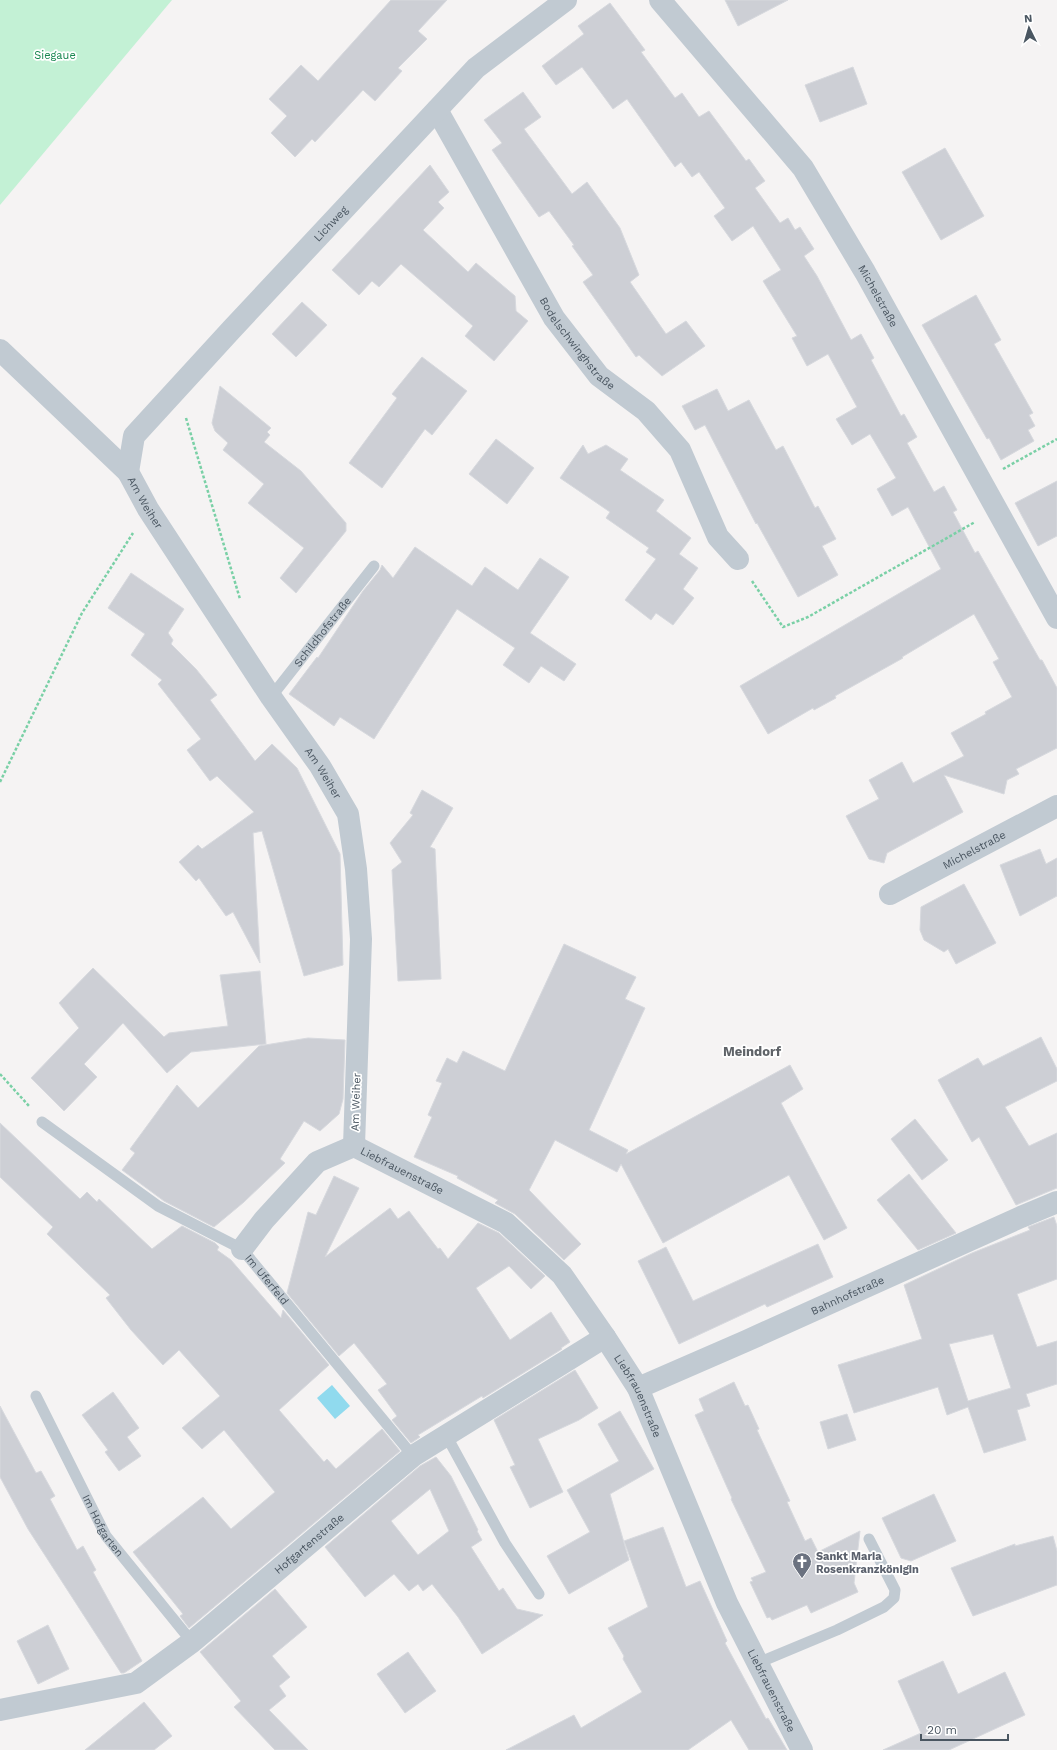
<svg xmlns="http://www.w3.org/2000/svg" width="1057" height="1750" font-family="'Work Sans',sans-serif">
<style>
.green{fill:#c3f1d5}
.water{fill:#90daee}
.building{fill:#cdcfd5;stroke:#d7d9de;fill-rule:evenodd}
.lines{fill:none;stroke-linecap:round;stroke-linejoin:round}
.path{stroke:#7ad0a6;stroke-width:2.5;stroke-dasharray:3 2;stroke-linecap:butt}
.lane{stroke:#c1cad2;stroke-width:11}
.street{stroke:#c1cad2;stroke-width:22}
.labels{text-anchor:middle;dominant-baseline:central;stroke-width:3.5;stroke-linejoin:round;paint-order:stroke}
.park-label{font-size:11px;fill:#17864f;stroke:#fff}
.street-label{font-size:11px;fill:#4a5661;stroke:#fff}
.worship-label{font-size:11px;font-weight:bold;fill:#5b616d;stroke:#fff;text-anchor:start}
.quarter-label{font-size:13px;font-weight:bold;fill:#5f6368;stroke:#fff}
</style>
<rect width="100%" height="100%" fill="#f5f3f3"/>
<path class="green" d="M 0,0 L 172,0 L 0,205 Z"/>
<path class="water" d="M 332,1385 L 350,1406 L 335,1419 L 317,1398 Z"/>
<g class="building">
<path d="M 391,0 L 447,0 L 418,31 L 427,39 L 398,68 L 402,71 L 375,101 L 363,90 L 315,142 L 312,139 L 295,157 L 271,133 L 287,116 L 269,99 L 301,65 L 318,81 Z"/>
<path d="M 725,0 L 788,0 L 738,26 Z"/>
<path d="M 610,3 L 645,50 L 641,52 L 675,98 L 682,93 L 699,117 L 709,111 L 746,161 L 749,159 L 765,181 L 755,188 L 780,223 L 788,218 L 795,230 L 800,227 L 814,249 L 804,256 L 817,276 L 851,340 L 861,334 L 874,358 L 871,360 L 901,416 L 904,414 L 917,437 L 907,443 L 934,492 L 944,486 L 957,510 L 953,512 L 975,553 L 978,551 L 1040,660 L 1042,660 L 1057,688 L 1057,748 L 1016,769 L 1019,774 L 1007,780 L 1004,794 L 944,775 L 963,812 L 887,853 L 884,863 L 869,859 L 846,816 L 879,799 L 869,780 L 902,762 L 913,783 L 964,756 L 951,733 L 986,714 L 985,712 L 1012,697 L 993,662 L 999,659 L 974,614 L 902,657 L 903,658 L 835,696 L 836,698 L 814,710 L 813,708 L 768,734 L 740,686 L 941,569 L 908,507 L 892,516 L 877,489 L 896,478 L 870,434 L 852,445 L 836,419 L 857,407 L 828,354 L 807,366 L 792,338 L 797,336 L 763,281 L 781,270 L 753,226 L 732,241 L 714,216 L 725,208 L 699,172 L 692,177 L 681,162 L 675,167 L 627,99 L 613,109 L 582,67 L 556,85 L 542,66 L 584,34 L 578,26 Z"/>
<path d="M 853,67 L 867,104 L 820,122 L 805,85 Z"/>
<path d="M 523,92 L 541,117 L 524,129 L 572,194 L 587,182 L 620,228 L 639,275 L 630,282 L 666,334 L 686,321 L 705,346 L 662,376 L 639,355 L 636,357 L 583,282 L 593,275 L 572,246 L 574,245 L 549,211 L 539,217 L 492,150 L 502,143 L 484,120 Z"/>
<path d="M 945,148 L 984,216 L 941,240 L 902,172 Z"/>
<path d="M 430,165 L 449,192 L 438,202 L 444,208 L 423,230 L 468,272 L 476,263 L 515,296 L 516,311 L 528,321 L 494,361 L 465,336 L 473,326 L 401,264 L 379,287 L 372,281 L 359,295 L 332,270 Z"/>
<path d="M 976,295 L 1001,340 L 994,344 L 1033,413 L 1029,415 L 1035,426 L 1028,430 L 1034,441 L 1001,460 L 989,438 L 987,439 L 922,325 Z"/>
<path d="M 302,302 L 327,325 L 296,357 L 272,334 Z"/>
<path d="M 422,357 L 467,391 L 432,435 L 425,429 L 382,488 L 349,463 L 397,398 L 392,394 Z"/>
<path d="M 220,386 L 271,428 L 267,432 L 270,435 L 264,442 L 301,471 L 346,523 L 346,531 L 296,593 L 280,578 L 304,548 L 248,503 L 264,484 L 223,450 L 228,443 L 215,431 L 212,423 Z"/>
<path d="M 717,389 L 728,411 L 749,400 L 776,450 L 783,446 L 815,508 L 818,506 L 836,539 L 822,546 L 838,575 L 798,597 L 757,523 L 756,524 L 705,425 L 695,430 L 682,406 Z"/>
<path d="M 496,439 L 534,468 L 507,504 L 469,474 Z"/>
<path d="M 583,445 L 588,454 L 606,445 L 628,459 L 620,470 L 664,500 L 656,511 L 691,538 L 679,554 L 698,568 L 683,589 L 694,598 L 673,625 L 656,613 L 651,620 L 625,600 L 656,559 L 646,552 L 649,548 L 606,518 L 610,512 L 560,478 Z"/>
<path d="M 1057,481 L 1057,536 L 1038,546 L 1015,503 Z"/>
<path d="M 415,547 L 472,586 L 485,567 L 518,590 L 540,558 L 569,577 L 530,633 L 576,664 L 564,681 L 541,666 L 529,683 L 503,665 L 515,648 L 457,609 L 374,739 L 340,717 L 334,726 L 289,694 L 317,657 L 318,658 L 363,591 L 380,570 L 382,565 L 393,578 Z"/>
<path d="M 131,573 L 184,609 L 168,633 L 173,640 L 171,644 L 196,669 L 217,695 L 210,700 L 255,761 L 272,744 L 297,768 L 340,854 L 343,965 L 304,976 L 262,831 L 253,833 L 260,963 L 233,912 L 226,916 L 199,878 L 196,881 L 179,862 L 198,845 L 202,849 L 254,812 L 217,776 L 210,781 L 187,750 L 201,739 L 158,684 L 162,680 L 131,655 L 145,634 L 108,608 Z"/>
<path d="M 422,790 L 453,808 L 430,847 L 435,849 L 441,979 L 398,981 L 392,870 L 402,862 L 390,843 L 413,815 L 410,813 Z"/>
<path d="M 1040,849 L 1046,864 L 1057,858 L 1057,896 L 1020,916 L 1000,865 Z"/>
<path d="M 964,884 L 996,943 L 956,964 L 948,949 L 944,952 L 924,940 L 920,930 L 921,907 Z"/>
<path d="M 564,944 L 636,977 L 625,999 L 645,1008 L 589,1130 L 628,1150 L 626,1154 L 790,1065 L 803,1089 L 781,1103 L 847,1228 L 824,1240 L 789,1175 L 663,1243 L 621,1164 L 617,1172 L 555,1140 L 529,1190 L 581,1244 L 564,1260 L 515,1214 L 495,1203 L 498,1200 L 457,1178 L 458,1176 L 414,1157 L 432,1117 L 428,1115 L 442,1083 L 436,1081 L 447,1058 L 457,1063 L 463,1051 L 505,1071 Z"/>
<path d="M 93,968 L 164,1037 L 169,1033 L 228,1026 L 220,975 L 260,971 L 266,1044 L 191,1052 L 167,1073 L 123,1023 L 84,1064 L 97,1077 L 64,1111 L 31,1078 L 79,1028 L 59,1003 Z"/>
<path d="M 1041,1037 L 1057,1069 L 1057,1081 L 1005,1107 L 1029,1146 L 1057,1133 L 1057,1188 L 1016,1205 L 979,1137 L 972,1142 L 938,1080 L 978,1058 L 983,1066 Z"/>
<path d="M 308,1038 L 345,1040 L 343,1099 L 339,1114 L 320,1131 L 304,1121 L 280,1159 L 285,1163 L 244,1202 L 214,1227 L 164,1201 L 122,1170 L 135,1153 L 130,1149 L 177,1085 L 198,1108 L 259,1046 Z"/>
<path d="M 915,1119 L 948,1160 L 922,1180 L 891,1139 Z"/>
<path d="M 0,1123 L 80,1199 L 87,1192 L 97,1202 L 99,1199 L 152,1249 L 182,1226 L 215,1243 L 219,1247 L 217,1250 L 231,1260 L 281,1318 L 283,1310 L 329,1365 L 279,1410 L 324,1462 L 327,1459 L 336,1469 L 382,1429 L 400,1451 L 189,1628 L 180,1616 L 183,1614 L 133,1552 L 203,1497 L 231,1529 L 275,1492 L 224,1430 L 202,1449 L 182,1428 L 220,1396 L 179,1350 L 163,1365 L 131,1330 L 106,1298 L 110,1295 L 47,1234 L 53,1227 L 0,1177 Z"/>
<path d="M 909,1174 L 956,1233 L 918,1250 L 877,1200 Z"/>
<path d="M 334,1176 L 359,1188 L 325,1257 L 390,1208 L 398,1219 L 409,1211 L 438,1249 L 440,1248 L 448,1259 L 478,1223 L 499,1233 L 545,1276 L 531,1289 L 509,1266 L 476,1288 L 510,1340 L 551,1312 L 570,1342 L 561,1348 L 562,1349 L 483,1398 L 482,1396 L 418,1435 L 420,1437 L 411,1443 L 392,1420 L 397,1416 L 378,1390 L 387,1384 L 354,1343 L 339,1356 L 287,1293 L 308,1212 L 316,1215 Z"/>
<path d="M 1054,1217 L 1057,1226 L 1057,1279 L 1017,1294 L 1037,1347 L 1057,1341 L 1057,1384 L 1026,1394 L 1030,1406 L 1017,1410 L 1026,1440 L 984,1453 L 968,1407 L 947,1415 L 938,1387 L 854,1413 L 838,1365 L 922,1339 L 904,1285 L 972,1253 L 1030,1230 L 1028,1227 ZM 993,1334 L 1011,1388 L 968,1401 L 949,1344 Z"/>
<path d="M 818,1244 L 833,1277 L 767,1307 L 765,1304 L 679,1344 L 638,1261 L 666,1247 L 693,1301 Z"/>
<path d="M 575,1370 L 598,1408 L 579,1420 L 538,1439 L 563,1492 L 530,1508 L 510,1467 L 515,1465 L 494,1420 Z"/>
<path d="M 734,1382 L 745,1406 L 748,1405 L 759,1429 L 757,1430 L 790,1501 L 787,1502 L 805,1541 L 811,1538 L 818,1552 L 860,1531 L 854,1583 L 858,1592 L 811,1613 L 807,1605 L 772,1620 L 770,1617 L 767,1618 L 750,1582 L 753,1581 L 751,1578 L 766,1572 L 731,1499 L 732,1498 L 727,1487 L 695,1415 L 704,1411 L 699,1399 Z"/>
<path d="M 113,1392 L 139,1428 L 127,1437 L 141,1456 L 119,1471 L 105,1452 L 108,1450 L 82,1415 Z"/>
<path d="M 0,1406 L 36,1473 L 41,1471 L 55,1496 L 50,1499 L 77,1550 L 83,1546 L 96,1570 L 93,1572 L 142,1661 L 124,1673 L 121,1673 L 28,1529 L 0,1477 Z"/>
<path d="M 620,1411 L 654,1469 L 610,1494 L 629,1560 L 569,1594 L 547,1556 L 590,1532 L 567,1490 L 619,1461 L 598,1424 Z"/>
<path d="M 847,1414 L 856,1440 L 828,1449 L 820,1422 Z"/>
<path d="M 436,1457 L 451,1476 L 478,1530 L 477,1531 L 482,1540 L 471,1547 L 499,1591 L 503,1588 L 517,1609 L 543,1615 L 482,1654 L 458,1617 L 432,1584 L 423,1591 L 418,1584 L 409,1591 L 394,1574 L 365,1597 L 325,1547 L 420,1466 ZM 430,1489 L 449,1531 L 418,1555 L 391,1521 Z"/>
<path d="M 934,1494 L 956,1541 L 911,1561 L 901,1558 L 882,1518 Z"/>
<path d="M 663,1527 L 686,1587 L 700,1581 L 727,1641 L 725,1643 L 766,1719 L 768,1718 L 787,1750 L 749,1750 L 731,1720 L 688,1750 L 506,1750 L 574,1715 L 581,1728 L 642,1692 L 623,1659 L 624,1656 L 608,1628 L 648,1607 L 624,1541 Z"/>
<path d="M 1053,1536 L 1057,1551 L 1057,1585 L 973,1616 L 951,1568 L 1015,1544 L 1015,1546 Z"/>
<path d="M 275,1589 L 307,1627 L 272,1656 L 290,1677 L 279,1686 L 286,1696 L 269,1710 L 308,1750 L 275,1750 L 234,1707 L 241,1701 L 200,1652 Z"/>
<path d="M 48,1625 L 69,1669 L 38,1684 L 17,1641 Z"/>
<path d="M 408,1652 L 436,1691 L 405,1713 L 377,1674 Z"/>
<path d="M 943,1661 L 958,1694 L 1005,1672 L 1025,1715 L 949,1750 L 883,1750 L 921,1733 L 898,1681 Z"/>
<path d="M 144,1702 L 172,1736 L 154,1750 L 85,1750 Z"/>
</g>
<g class="lines">
<g class="path">
<path d="M 186,418 L 240,599"/>
<path d="M 1003,469 L 1057,439"/>
<path d="M 752,581 L 783,627 L 808,617 L 975,522"/>
<path d="M 0,782 L 82,613 L 133,533"/>
<path d="M 0,1074 L 29,1106"/>
</g>
<g class="lane">
<path id="s1" d="M 271,697 L 374,566"/>
<path id="s2" d="M 42,1122 L 158,1206 L 242,1249 L 413,1456"/>
<path id="s3" d="M 36,1396 L 106,1536 L 192,1642"/>
<path d="M 446,1435 L 505,1543 L 539,1594"/>
<path d="M 758,1663 L 837,1630 L 884,1607 L 894,1598 L 895,1590 L 869,1539"/>
</g>
<g class="street">
<path id="s4" d="M 660,0 L 803,168 L 865,272 L 1057,618"/>
<path id="s5" d="M 437,110 L 554,318 L 599,376 L 646,411 L 680,450 L 718,537 L 738,559"/>
<path id="s6" d="M 0,350 L 128,472 L 148,509 L 271,697 L 320,766 L 348,814 L 356,869 L 361,939 L 354,1146"/>
<path id="s7" d="M 128,472 L 134,436 L 232,329 L 476,68 L 566,0"/>
<path id="s8" d="M 890,894 L 1057,806"/>
<path id="s9" d="M 354,1146 L 506,1223 L 562,1275 L 605,1337 L 638,1388 L 727,1603 L 802,1750"/>
<path d="M 242,1249 L 264,1220 L 317,1162 L 354,1146"/>
<path id="s10" d="M 638,1388 L 746,1341 L 1021,1217 L 1057,1202"/>
<path id="s11" d="M 0,1710 L 136,1683 L 192,1642 L 413,1456 L 605,1337"/>
</g>
</g>
<defs>
<g id="church-pin" transform="scale(1)"><path d="M0 17L-7.5 6A9.5 9.5 0 1 1 7.5 6Z" fill="#6b7280" stroke="#fff"/><path d="M-1.2-6h2.4v3.5h3.3v2.4h-3.3V6h-2.4V-.1h-3.3v-2.4h3.3Z" fill="#fff"/></g>
</defs>
<g fill-rule="evenodd">
<use href="#church-pin" x="802" y="1562"/>
</g>
<g class="labels">
<g class="park-label">
<text x="55" y="55">Siegaue</text>
</g>
<g class="street-label">
<text stroke="none"><textPath href="#s7" startOffset="326">Lichweg</textPath></text>
<text stroke="none"><textPath href="#s4" startOffset="369">Michelstraße</textPath></text>
<text stroke="none"><textPath href="#s5" startOffset="273">Bodelschwinghstraße</textPath></text>
<text stroke="none"><textPath href="#s6" startOffset="212">Am Weiher</textPath></text>
<text stroke="none"><textPath href="#s1" startOffset="83">Schildhofstraße</textPath></text>
<text stroke="none"><textPath href="#s6" startOffset="536">Am Weiher</textPath></text>
<text stroke="none"><textPath href="#s8" startOffset="95">Michelstraße</textPath></text>
<text transform="translate(356 1102) rotate(-88)">Am Weiher</text>
<text stroke="none"><textPath href="#s9" startOffset="54">Liebfrauenstraße</textPath></text>
<text stroke="none"><textPath href="#s2" startOffset="277">Im Uferfeld</textPath></text>
<text stroke="none"><textPath href="#s10" startOffset="229">Bahnhofstraße</textPath></text>
<text stroke="none"><textPath href="#s9" startOffset="390">Liebfrauenstraße</textPath></text>
<text stroke="none"><textPath href="#s3" startOffset="146">Im Hofgarten</textPath></text>
<text stroke="none"><textPath href="#s11" startOffset="361">Hofgartenstraße</textPath></text>
<text stroke="none"><textPath href="#s9" startOffset="714">Liebfrauenstraße</textPath></text>
</g>
<g class="worship-label">
<text x="816" y="1556">Sankt Maria<tspan x="816" dy="13">Rosenkranzkönigin</tspan></text>
</g>
<g class="quarter-label">
<text x="752" y="1051">Meindorf</text>
</g>
</g>
<g transform="translate(1029 28) rotate(355)" stroke="#ffffff" stroke-width="3" paint-order="stroke">
<path d="M0-3L7 15L0 10L-7 15Z" fill="#4a5661"/>
<text y="-6" font-size="11" font-weight="bold" text-anchor="middle" fill="#4a5661">N</text>
</g>
<path d="M921 1734v6h87v-6" fill="none" stroke="#4a5661" stroke-width="2"/>
<text x="927" y="1734" font-size="12" fill="#4a5661" stroke="#ffffff" stroke-width="3" paint-order="stroke">20 m</text>
</svg>
